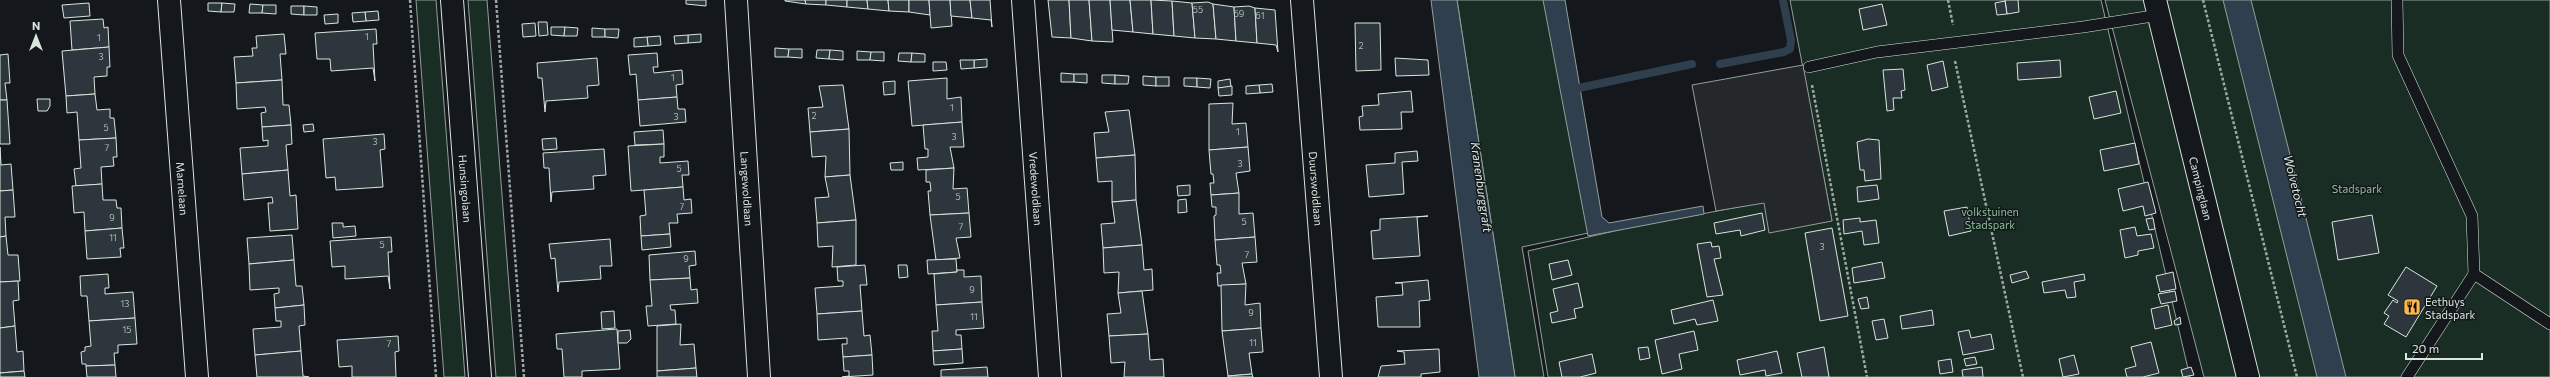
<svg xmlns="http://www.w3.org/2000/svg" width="2550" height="377" font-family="Commissioner,sans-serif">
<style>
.green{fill:#1a2d24;stroke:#939e99}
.parking{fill:#24282b;stroke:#939e99}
.water{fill:#2f3f4d;stroke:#939e99}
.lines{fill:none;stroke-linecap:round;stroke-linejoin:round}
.stream{stroke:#2f3f4d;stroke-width:8}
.building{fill:#2c363c;stroke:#d8e6dc}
.service-casing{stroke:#d8e6dc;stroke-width:12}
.minor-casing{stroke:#d8e6dc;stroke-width:24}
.tertiary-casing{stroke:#d8e6dc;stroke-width:24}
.path{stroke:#9da8a2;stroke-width:2.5;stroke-dasharray:3 2;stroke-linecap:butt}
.service{stroke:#14181c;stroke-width:11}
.minor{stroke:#14181c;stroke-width:22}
.tertiary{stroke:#14181c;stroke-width:22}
.labels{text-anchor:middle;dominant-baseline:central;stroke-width:3;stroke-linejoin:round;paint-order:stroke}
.number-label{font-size:9px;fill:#adbab4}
.street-label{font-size:11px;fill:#d8e6dc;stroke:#14181c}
.park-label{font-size:11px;fill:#8ac095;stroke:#14181c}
.poi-label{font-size:11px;fill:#d8e6dc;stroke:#14181c;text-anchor:start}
.water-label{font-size:12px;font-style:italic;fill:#d8e6dc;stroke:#14181c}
</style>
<rect width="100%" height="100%" fill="#14181c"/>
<g class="green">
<path d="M 416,0 L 436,0 L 465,377 L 444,377 Z"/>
<path d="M 468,0 L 487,0 L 516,377 L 496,377 Z"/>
<path d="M 1457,0 L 1552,0 L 1593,232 L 1522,247 L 1544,377 L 1515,377 Z"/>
<path d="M 1790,0 L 2101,0 L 2190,377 L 1548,377 L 1528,251 L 1623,229 L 1764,202 L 1832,221 Z"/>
<path d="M 2105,0 L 2550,0 L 2550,377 L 2204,377 Z"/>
</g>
<path class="parking" d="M 1803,65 L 1832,221 L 1769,233 L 1764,203 L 1716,211 L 1692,85 Z"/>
<g class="water">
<path d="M 1431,0 L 1457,0 L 1515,377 L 1479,377 Z"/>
<path d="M 1543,0 L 1565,0 L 1602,217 L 1609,223 L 1703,206 L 1704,214 L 1588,236 Z"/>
<path d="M 2223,0 L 2251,0 L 2346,377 L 2317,377 Z"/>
</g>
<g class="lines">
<g class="stream">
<path d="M 1720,64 L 1784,52 L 1790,49 L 1791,40 L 1783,0"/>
<path d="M 1574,89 L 1692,64"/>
</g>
</g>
<g class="building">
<path d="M 686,0 L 706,0 L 706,6 L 686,4 Z"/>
<path d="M 785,0 L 805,0 L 806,4 L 785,1 Z"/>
<path d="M 805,0 L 826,0 L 826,5 L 806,4 Z"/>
<path d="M 826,0 L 847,0 L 847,7 L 826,5 Z"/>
<path d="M 847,0 L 867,0 L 868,9 L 847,7 Z"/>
<path d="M 867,0 L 888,0 L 889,11 L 868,9 Z"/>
<path d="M 888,0 L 909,0 L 909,12 L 889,11 Z"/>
<path d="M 909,0 L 929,0 L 930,15 L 909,12 Z"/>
<path d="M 929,0 L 950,0 L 952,26 L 931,28 Z"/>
<path d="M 950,0 L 970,0 L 972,18 L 951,16 Z"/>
<path d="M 970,0 L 990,0 L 992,27 L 991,20 L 972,18 Z"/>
<path d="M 1048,0 L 1069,0 L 1071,38 L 1052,37 Z"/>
<path d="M 1069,0 L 1089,0 L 1092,41 L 1071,38 Z"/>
<path d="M 1089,0 L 1110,0 L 1113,42 L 1092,41 Z"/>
<path d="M 1110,0 L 1130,0 L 1133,32 L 1112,30 Z"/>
<path d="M 1130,0 L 1151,0 L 1153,34 L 1133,32 Z"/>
<path d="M 1151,0 L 1172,1 L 1174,36 L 1153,34 Z"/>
<path d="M 2005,0 L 2018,0 L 2019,12 L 2007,14 Z"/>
<path d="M 1172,1 L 1192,3 L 1195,38 L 1174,36 Z"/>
<path d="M 2005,1 L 2007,14 L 1997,15 L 1995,3 Z"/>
<path d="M 1208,2 L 1213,4 L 1216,39 L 1195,38 L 1192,3 Z"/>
<path d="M 89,3 L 90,16 L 64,18 L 62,5 Z"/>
<path d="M 208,3 L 222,3 L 221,12 L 208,11 Z"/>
<path d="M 222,3 L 235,4 L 234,12 L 221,12 Z"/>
<path d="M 250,4 L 263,5 L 262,13 L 249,13 Z"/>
<path d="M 1213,4 L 1234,7 L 1236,41 L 1216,39 Z"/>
<path d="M 1882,4 L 1887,25 L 1863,30 L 1859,9 Z"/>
<path d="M 263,5 L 276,5 L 276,14 L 262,13 Z"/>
<path d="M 291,6 L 304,6 L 304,15 L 291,14 Z"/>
<path d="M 304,6 L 317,7 L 317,15 L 304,15 Z"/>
<path d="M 1249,6 L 1255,8 L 1257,43 L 1236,41 L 1234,7 Z"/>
<path d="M 1255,8 L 1275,10 L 1278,52 L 1276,45 L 1257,43 Z"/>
<path d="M 378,11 L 379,20 L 366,21 L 365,12 Z"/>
<path d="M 365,12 L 366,21 L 353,22 L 352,13 Z"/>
<path d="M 338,14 L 338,23 L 325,24 L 324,15 Z"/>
<path d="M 103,19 L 104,28 L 108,27 L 109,47 L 72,50 L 70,21 Z"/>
<path d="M 538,22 L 547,22 L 548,35 L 539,36 Z"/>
<path d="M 535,23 L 536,36 L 523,37 L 522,24 Z"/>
<path d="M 1355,23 L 1380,23 L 1381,70 L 1356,71 Z"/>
<path d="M 551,27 L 565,27 L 564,36 L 551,35 Z"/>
<path d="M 565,27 L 578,28 L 577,36 L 564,36 Z"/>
<path d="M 592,28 L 605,29 L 605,37 L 592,37 Z"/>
<path d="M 376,29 L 377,44 L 373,44 L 375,81 L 373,68 L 331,71 L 330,59 L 317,59 L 315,33 Z"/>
<path d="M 605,29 L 619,29 L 618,38 L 605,37 Z"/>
<path d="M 284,34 L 286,54 L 280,54 L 282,80 L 236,83 L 234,57 L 253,56 L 252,48 L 257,48 L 256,36 Z"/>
<path d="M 701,34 L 701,42 L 688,43 L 688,35 Z"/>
<path d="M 688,35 L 688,43 L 675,44 L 674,36 Z"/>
<path d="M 660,36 L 661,45 L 648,46 L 647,37 Z"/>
<path d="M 647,37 L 648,46 L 634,47 L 634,38 Z"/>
<path d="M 109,47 L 110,67 L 107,67 L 107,76 L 94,77 L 95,94 L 66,96 L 62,51 Z"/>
<path d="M 775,48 L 789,49 L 788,57 L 775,57 Z"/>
<path d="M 789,49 L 802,49 L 802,58 L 788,57 Z"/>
<path d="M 817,50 L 830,50 L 829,59 L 816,58 Z"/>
<path d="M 830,50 L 843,51 L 843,60 L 829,59 Z"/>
<path d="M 857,51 L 871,52 L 870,60 L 857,60 Z"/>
<path d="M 871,52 L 884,52 L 884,61 L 870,60 Z"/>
<path d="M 657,53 L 658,67 L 653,67 L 654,73 L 682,70 L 683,84 L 676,85 L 677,97 L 638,100 L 636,74 L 630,75 L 628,55 Z"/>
<path d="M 899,53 L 912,53 L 911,62 L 898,61 Z"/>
<path d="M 912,53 L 925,54 L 925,62 L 911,62 Z"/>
<path d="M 8,54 L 10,83 L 5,83 L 7,100 L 0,100 L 0,55 Z"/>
<path d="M 597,58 L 599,85 L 587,86 L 588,98 L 546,101 L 545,112 L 542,78 L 538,78 L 537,63 Z"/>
<path d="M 1395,58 L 1428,60 L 1429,75 L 1396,76 Z"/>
<path d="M 987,59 L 987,67 L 974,68 L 974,60 Z"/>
<path d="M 960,60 L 974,60 L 974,68 L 961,69 Z"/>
<path d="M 2060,60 L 2061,77 L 2018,80 L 2017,63 Z"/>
<path d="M 1943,61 L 1948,87 L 1932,91 L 1927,65 Z"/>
<path d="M 933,62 L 946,62 L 947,70 L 933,71 Z"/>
<path d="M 1903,69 L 1905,90 L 1901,91 L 1902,98 L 1893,98 L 1894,110 L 1887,111 L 1883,70 Z"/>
<path d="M 1061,73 L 1074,74 L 1074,82 L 1061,82 Z"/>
<path d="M 1074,74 L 1087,74 L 1087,83 L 1074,82 Z"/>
<path d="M 1102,75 L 1115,75 L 1115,84 L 1102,83 Z"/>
<path d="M 1115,75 L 1129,76 L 1128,84 L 1115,84 Z"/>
<path d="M 1143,76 L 1156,77 L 1156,86 L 1143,85 Z"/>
<rect x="1156" y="77" width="13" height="9"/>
<path d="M 947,78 L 947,99 L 961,97 L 962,122 L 912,126 L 908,81 Z"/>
<path d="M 1184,78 L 1197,78 L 1197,87 L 1184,86 Z"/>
<path d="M 1197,78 L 1211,79 L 1210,88 L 1197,87 Z"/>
<path d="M 1230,79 L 1231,87 L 1218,88 L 1218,81 Z"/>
<path d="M 282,80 L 283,105 L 289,105 L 291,125 L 262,127 L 261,113 L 266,112 L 265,107 L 237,109 L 236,83 Z"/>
<path d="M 895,81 L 895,94 L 884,95 L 883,82 Z"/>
<path d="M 1272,84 L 1273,92 L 1260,93 L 1259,85 Z"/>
<path d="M 843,85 L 849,129 L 810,132 L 808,108 L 823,107 L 819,86 Z"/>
<path d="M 1259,85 L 1260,93 L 1246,94 L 1246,86 Z"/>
<path d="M 1232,86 L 1232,95 L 1219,96 L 1218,88 Z"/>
<path d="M 1411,91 L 1413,112 L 1401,112 L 1402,129 L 1360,130 L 1359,117 L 1363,116 L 1362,106 L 1379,105 L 1378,94 Z"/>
<path d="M 2116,91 L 2121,113 L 2094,119 L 2089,97 Z"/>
<path d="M 95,94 L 97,110 L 110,109 L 110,118 L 114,118 L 116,138 L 79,140 L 77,112 L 67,113 L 66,96 Z"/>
<path d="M 677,97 L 678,109 L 685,109 L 686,122 L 640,126 L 638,100 Z"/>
<path d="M 37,99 L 50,99 L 50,106 L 47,111 L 38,111 Z"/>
<path d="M 0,100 L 7,100 L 10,144 L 0,144 Z"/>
<path d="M 1233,103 L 1232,124 L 1246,123 L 1248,147 L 1209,150 L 1209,104 Z"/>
<path d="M 1129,110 L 1135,155 L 1096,158 L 1094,133 L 1109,132 L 1105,112 Z"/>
<path d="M 962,122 L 964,147 L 950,147 L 954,168 L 918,170 L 917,158 L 928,157 L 928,149 L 925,149 L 923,125 Z"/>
<path d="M 313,124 L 314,131 L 304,132 L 303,125 Z"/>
<path d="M 291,125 L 292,144 L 286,145 L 288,170 L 242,174 L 240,148 L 268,146 L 268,140 L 263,141 L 262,127 Z"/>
<path d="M 849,129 L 850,175 L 825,177 L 826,156 L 812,157 L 810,132 Z"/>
<path d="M 663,130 L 664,144 L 635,145 L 634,132 Z"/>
<path d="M 384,134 L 385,149 L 380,150 L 383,187 L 336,190 L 335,177 L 326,178 L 323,139 Z"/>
<path d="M 116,138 L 117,157 L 113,157 L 114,166 L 101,167 L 102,184 L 76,186 L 74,169 L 81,168 L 79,140 Z"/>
<path d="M 556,138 L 557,149 L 543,150 L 542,139 Z"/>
<path d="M 1868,139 L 1879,140 L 1881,179 L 1865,181 L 1864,170 L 1860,170 L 1857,142 Z"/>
<path d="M 2135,143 L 2139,164 L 2104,171 L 2100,150 Z"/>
<path d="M 664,144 L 664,157 L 660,157 L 660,163 L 688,161 L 689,175 L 682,175 L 683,187 L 631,191 L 628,146 Z"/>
<path d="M 0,147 L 1,165 L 11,164 L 13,190 L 0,191 Z"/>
<path d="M 1248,147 L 1250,171 L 1236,173 L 1239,193 L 1211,195 L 1210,183 L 1214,183 L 1213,174 L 1211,174 L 1209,150 Z"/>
<path d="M 604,149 L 606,175 L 593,176 L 594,189 L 552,192 L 551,202 L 549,168 L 544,168 L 543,153 Z"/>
<path d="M 1417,151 L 1418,161 L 1402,162 L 1404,194 L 1369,197 L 1366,165 L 1395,163 L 1395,153 Z"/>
<path d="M 1135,155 L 1136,200 L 1112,202 L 1112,181 L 1098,182 L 1096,158 Z"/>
<path d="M 903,162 L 903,170 L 891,170 L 890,163 Z"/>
<path d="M 954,168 L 953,189 L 967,188 L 969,213 L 930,215 L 928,191 L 931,191 L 930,182 L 926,182 L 926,170 Z"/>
<path d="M 288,170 L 290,196 L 296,195 L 298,229 L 270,231 L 268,203 L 273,203 L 272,197 L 244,200 L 242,174 Z"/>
<path d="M 850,175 L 856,220 L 817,223 L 815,198 L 829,197 L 825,177 Z"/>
<path d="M 2148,182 L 2156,213 L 2145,216 L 2143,206 L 2123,211 L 2118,189 Z"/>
<path d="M 102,184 L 103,200 L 116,200 L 117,208 L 121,208 L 122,228 L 85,231 L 84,212 L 74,213 L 72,186 Z"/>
<path d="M 1190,185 L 1190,195 L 1178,196 L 1177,186 Z"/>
<path d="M 1877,185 L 1879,199 L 1858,202 L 1857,187 Z"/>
<path d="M 683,187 L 684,200 L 691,199 L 692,213 L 677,214 L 678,223 L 669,223 L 670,234 L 641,236 L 640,216 L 646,215 L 644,190 Z"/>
<path d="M 13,190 L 15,217 L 5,217 L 6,236 L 0,237 L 0,191 Z"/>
<path d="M 1239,193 L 1239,214 L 1253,213 L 1255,237 L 1215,240 L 1214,216 L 1216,215 L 1216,207 L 1212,207 L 1211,195 Z"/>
<path d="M 1186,199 L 1187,212 L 1178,213 L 1178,200 Z"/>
<path d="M 1136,200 L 1142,245 L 1103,248 L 1101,224 L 1115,223 L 1112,202 Z"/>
<path d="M 1967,207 L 1971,231 L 1949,236 L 1944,211 Z"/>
<path d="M 969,213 L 971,237 L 956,238 L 960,258 L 936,260 L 930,215 Z"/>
<path d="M 1762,213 L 1765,230 L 1741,236 L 1740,230 L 1716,234 L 1714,223 Z"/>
<path d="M 2372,215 L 2379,253 L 2338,260 L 2332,222 Z"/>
<path d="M 1428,216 L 1417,217 L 1420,256 L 1373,259 L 1371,231 L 1380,230 L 1380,219 Z"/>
<path d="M 1860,218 L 1860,222 L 1876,220 L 1879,243 L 1864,245 L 1862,231 L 1844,234 L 1843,220 Z"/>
<path d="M 2153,218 L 2155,229 L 2149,230 L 2146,219 Z"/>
<path d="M 856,220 L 856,265 L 832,267 L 833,246 L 818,247 L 817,223 Z"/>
<path d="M 332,223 L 343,223 L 343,227 L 355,226 L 356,236 L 333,238 Z"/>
<path d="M 2135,227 L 2137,236 L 2151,234 L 2154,248 L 2138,251 L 2138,255 L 2125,258 L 2120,230 Z"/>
<path d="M 122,228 L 124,248 L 120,248 L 121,257 L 87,259 L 85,231 Z"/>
<path d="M 1832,228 L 1848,316 L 1820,321 L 1805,233 Z"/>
<path d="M 670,234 L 671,247 L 642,250 L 641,236 Z"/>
<path d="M 292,235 L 294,260 L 249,264 L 247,238 Z"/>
<path d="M 6,236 L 8,255 L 18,255 L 20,281 L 0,282 L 0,237 Z"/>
<path d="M 391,237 L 392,252 L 388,252 L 390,289 L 388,276 L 345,279 L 345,266 L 332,267 L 330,241 Z"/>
<path d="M 1255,237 L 1257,262 L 1242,263 L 1246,284 L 1218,286 L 1217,273 L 1221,273 L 1220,265 L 1217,265 L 1215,240 Z"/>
<path d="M 610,239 L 612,266 L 600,266 L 601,279 L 559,282 L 558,292 L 555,258 L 551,259 L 549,244 Z"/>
<path d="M 1711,242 L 1712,247 L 1719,246 L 1721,258 L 1714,259 L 1723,295 L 1707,297 L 1697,244 Z"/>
<path d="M 1142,245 L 1144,270 L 1152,269 L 1153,290 L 1118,293 L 1119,272 L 1104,273 L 1103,248 Z"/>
<path d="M 695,251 L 696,265 L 689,266 L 690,278 L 650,280 L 649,255 Z"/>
<path d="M 956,259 L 957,272 L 928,274 L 927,260 Z"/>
<path d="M 294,260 L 296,286 L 302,286 L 304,305 L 275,308 L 274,294 L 279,293 L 279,288 L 250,290 L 249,264 Z"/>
<path d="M 1568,260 L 1572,275 L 1552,280 L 1549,264 Z"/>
<path d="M 1882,262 L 1885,278 L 1854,283 L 1852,268 Z"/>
<path d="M 865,265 L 867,285 L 860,285 L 862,311 L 817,314 L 815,288 L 843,286 L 843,281 L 838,281 L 837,267 Z"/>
<path d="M 898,265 L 907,265 L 908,277 L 899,278 Z"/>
<path d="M 2406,267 L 2437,286 L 2406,337 L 2384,324 L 2389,316 L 2384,313 L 2393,300 L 2397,303 L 2398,301 L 2388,295 Z"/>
<path d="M 957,270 L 964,270 L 964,277 L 981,276 L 982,302 L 936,305 L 934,274 L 957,272 Z"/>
<path d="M 2026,271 L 2029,278 L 2012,283 L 2010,275 Z"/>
<path d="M 2173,272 L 2176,289 L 2160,292 L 2156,276 Z"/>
<path d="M 108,274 L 109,288 L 105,288 L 105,294 L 133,292 L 135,318 L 89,321 L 87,296 L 81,296 L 80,276 Z"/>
<path d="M 2084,274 L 2085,280 L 2074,282 L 2076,297 L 2067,298 L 2065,290 L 2044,293 L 2042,282 Z"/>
<path d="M 690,278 L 691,290 L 697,289 L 698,303 L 670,305 L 671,310 L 675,310 L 676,324 L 648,326 L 646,306 L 652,306 L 650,280 Z"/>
<path d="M 1428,280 L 1430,300 L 1419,301 L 1420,327 L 1378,327 L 1376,297 L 1403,295 L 1402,283 L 1395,283 Z"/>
<path d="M 18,281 L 19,300 L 13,301 L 15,326 L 0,328 L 0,282 Z"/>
<path d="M 1578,283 L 1583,307 L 1574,309 L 1576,318 L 1552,323 L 1550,313 L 1558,311 L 1553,289 Z"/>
<path d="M 1246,284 L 1245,305 L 1260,303 L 1261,328 L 1222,331 L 1221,285 Z"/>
<path d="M 1142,291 L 1148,334 L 1109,336 L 1107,314 L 1121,313 L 1118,293 Z"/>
<path d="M 2175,291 L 2177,301 L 2161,304 L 2158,294 Z"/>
<path d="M 1867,297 L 1869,308 L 1861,309 L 1858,299 Z"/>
<path d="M 1713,300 L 1718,321 L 1697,325 L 1695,319 L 1674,324 L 1671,310 Z"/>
<path d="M 982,302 L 984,328 L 956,330 L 956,335 L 961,335 L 962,349 L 933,351 L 932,331 L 938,331 L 936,305 Z"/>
<path d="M 304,305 L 305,325 L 299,326 L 301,351 L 255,355 L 253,329 L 281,327 L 281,321 L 276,321 L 275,308 Z"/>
<path d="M 2168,305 L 2172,325 L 2155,329 L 2151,309 Z"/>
<path d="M 1932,310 L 1934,325 L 1902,329 L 1900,316 Z"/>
<path d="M 614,311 L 615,328 L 602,329 L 601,312 Z"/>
<path d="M 862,311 L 864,336 L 870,335 L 872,355 L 843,357 L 842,344 L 847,344 L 847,338 L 818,340 L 817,314 Z"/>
<path d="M 2180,317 L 2181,324 L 2175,325 L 2174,321 Z"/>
<path d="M 135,318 L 137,344 L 118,345 L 118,353 L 114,353 L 115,365 L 86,366 L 86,364 L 82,364 L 81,352 L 85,351 L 85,347 L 91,346 L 89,321 Z"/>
<path d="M 1884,319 L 1888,338 L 1876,340 L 1872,321 Z"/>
<path d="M 681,324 L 680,345 L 694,344 L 696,368 L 657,371 L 657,326 Z"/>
<path d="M 15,326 L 17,352 L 23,351 L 24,371 L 0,373 L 0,328 Z"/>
<path d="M 1261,328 L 1263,352 L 1249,353 L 1252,374 L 1228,376 L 1222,331 Z"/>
<path d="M 617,329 L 620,369 L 582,371 L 582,377 L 564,377 L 562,349 L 557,349 L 556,334 Z"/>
<path d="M 630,330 L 631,339 L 627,343 L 618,343 L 618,331 Z"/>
<path d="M 1969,330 L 1971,338 L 1991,334 L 1994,349 L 1963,355 L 1958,332 Z"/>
<path d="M 1694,331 L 1698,350 L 1679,354 L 1682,369 L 1662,374 L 1655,340 Z"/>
<path d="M 1148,334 L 1150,360 L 1163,359 L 1164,377 L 1124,377 L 1125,362 L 1111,363 L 1109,336 Z"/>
<path d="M 398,336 L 399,351 L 395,352 L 396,377 L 352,377 L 352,366 L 339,367 L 337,340 Z"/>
<path d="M 2151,342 L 2159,373 L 2143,377 L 2127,377 L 2125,369 L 2136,366 L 2131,347 Z"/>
<path d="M 1648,347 L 1650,358 L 1640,360 L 1638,348 Z"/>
<path d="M 1824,347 L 1829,377 L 1802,377 L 1797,353 Z"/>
<path d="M 962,349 L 963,363 L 934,365 L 933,351 Z"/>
<path d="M 1439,349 L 1440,372 L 1421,374 L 1421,377 L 1378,377 L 1381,366 L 1405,364 L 1404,352 L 1397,351 Z"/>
<path d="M 301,351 L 303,376 L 309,377 L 257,377 L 255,355 Z"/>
<path d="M 1777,351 L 1782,373 L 1766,376 L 1765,370 L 1740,375 L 1737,360 Z"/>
<path d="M 1592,354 L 1596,373 L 1580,377 L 1562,377 L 1559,362 Z"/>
<path d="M 872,355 L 873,375 L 842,377 L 849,376 L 849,371 L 844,371 L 843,357 Z"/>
<path d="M 2074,355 L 2079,374 L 2063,377 L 2059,359 Z"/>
<path d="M 1975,357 L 1977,364 L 1966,366 L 1964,359 Z"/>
<path d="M 1951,359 L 1953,372 L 1940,374 L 1938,361 Z"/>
<path d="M 115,365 L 116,377 L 87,377 L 86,366 Z"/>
<path d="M 987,367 L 988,377 L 941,377 L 941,370 Z"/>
<path d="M 1982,367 L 1983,377 L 1963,377 L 1962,370 Z"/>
<path d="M 2191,367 L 2194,375 L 2183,377 L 2181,370 Z"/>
<path d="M 696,368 L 697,377 L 657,377 L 657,371 Z"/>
<path d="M 24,371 L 25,377 L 0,377 L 0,373 Z"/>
<path d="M 1252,374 L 1253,377 L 1228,377 L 1228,376 Z"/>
</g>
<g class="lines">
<g class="service-casing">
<g id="service">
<path d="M 2397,0 L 2398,55 L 2472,216 L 2474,274 L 2550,324"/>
<path d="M 1809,67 L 1877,52 L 2083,27 L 2159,15"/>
<path d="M 2407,377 L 2474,274"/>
</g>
</g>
<g class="minor-casing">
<g id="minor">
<path id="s1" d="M 169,0 L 197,377"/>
<path id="s2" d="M 736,0 L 759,377"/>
<path id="s3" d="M 1023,0 L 1050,377"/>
<path id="s4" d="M 1302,0 L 1331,377"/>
<path id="s5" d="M 2155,0 L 2248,377"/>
</g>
</g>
<g class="tertiary-casing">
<g id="tertiary">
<path id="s6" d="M 452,0 L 480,377"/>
</g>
</g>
<g class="path">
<path d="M 410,0 L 436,377"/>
<path d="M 496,0 L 524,377"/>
<path d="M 1948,0 L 1953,25"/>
<path d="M 2203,0 L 2297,377"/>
<path d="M 1955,61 L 2023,377"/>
<path d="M 1812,85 L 1867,377"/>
</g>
<use href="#service" class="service"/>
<use href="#minor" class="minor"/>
<use href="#tertiary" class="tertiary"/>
</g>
<defs>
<g id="restaurant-square" transform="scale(0.9)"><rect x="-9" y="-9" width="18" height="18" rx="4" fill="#ffb74d" stroke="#14181c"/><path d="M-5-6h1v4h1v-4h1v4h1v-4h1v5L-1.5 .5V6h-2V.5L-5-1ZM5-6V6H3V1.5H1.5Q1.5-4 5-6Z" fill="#111"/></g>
</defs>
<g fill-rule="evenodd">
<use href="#restaurant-square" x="2412" y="307"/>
</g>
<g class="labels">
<g class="number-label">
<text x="1198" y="9">55</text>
<text x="1239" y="13">59</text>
<text x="1260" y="15">61</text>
<text x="367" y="36">1</text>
<text x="99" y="37">1</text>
<text x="1361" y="45">2</text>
<text x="101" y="56">3</text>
<text x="673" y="77">1</text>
<text x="952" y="107">1</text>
<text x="814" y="115">2</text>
<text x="676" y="116">3</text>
<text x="106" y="127">5</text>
<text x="1238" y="131">1</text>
<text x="954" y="136">3</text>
<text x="375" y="141">3</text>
<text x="107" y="147">7</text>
<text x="1240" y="163">3</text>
<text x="679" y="168">5</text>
<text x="958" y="196">5</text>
<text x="682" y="206">7</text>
<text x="112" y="217">9</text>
<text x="1244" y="221">5</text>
<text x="961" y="226">7</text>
<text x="113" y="237">11</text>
<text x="382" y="244">5</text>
<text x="1822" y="246">3</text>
<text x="1247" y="254">7</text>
<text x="686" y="258">9</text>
<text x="972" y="289">9</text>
<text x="125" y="303">13</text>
<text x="1251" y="312">9</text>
<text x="974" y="316">11</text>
<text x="127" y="329">15</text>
<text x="1253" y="342">11</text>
<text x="389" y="343">7</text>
</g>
<g class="street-label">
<text stroke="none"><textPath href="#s1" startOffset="189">Marnelaan</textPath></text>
<text stroke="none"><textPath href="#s6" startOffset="189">Hunsingolaan</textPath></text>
<text stroke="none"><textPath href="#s3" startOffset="189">Vredewoldlaan</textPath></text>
<text stroke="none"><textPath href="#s4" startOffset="189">Duurswoldlaan</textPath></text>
<text stroke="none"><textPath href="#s5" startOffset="194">Campinglaan</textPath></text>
<text stroke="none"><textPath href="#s2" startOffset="189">Langewoldlaan</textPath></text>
</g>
<g class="park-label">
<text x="2357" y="188">Stadspark</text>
<text x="1990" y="211">volkstuinen<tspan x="1990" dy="13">Stadspark</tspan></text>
</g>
<g class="poi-label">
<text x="2425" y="301">Eethuys<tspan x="2425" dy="13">Stadspark</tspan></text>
</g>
<g class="water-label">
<text transform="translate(2296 186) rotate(76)">Wolvetocht</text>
<text transform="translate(1482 187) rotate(82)">Kranenburggraft</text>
</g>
</g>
<g transform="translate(36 36)" stroke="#14181c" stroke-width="3" paint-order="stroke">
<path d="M0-3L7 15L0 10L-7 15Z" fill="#d8e6dc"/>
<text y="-6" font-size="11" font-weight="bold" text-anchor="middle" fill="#d8e6dc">N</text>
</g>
<path d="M2406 353v6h76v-6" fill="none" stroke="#d8e6dc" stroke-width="2"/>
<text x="2412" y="353" font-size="12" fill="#d8e6dc" stroke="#14181c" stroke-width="3" paint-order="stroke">20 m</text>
</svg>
